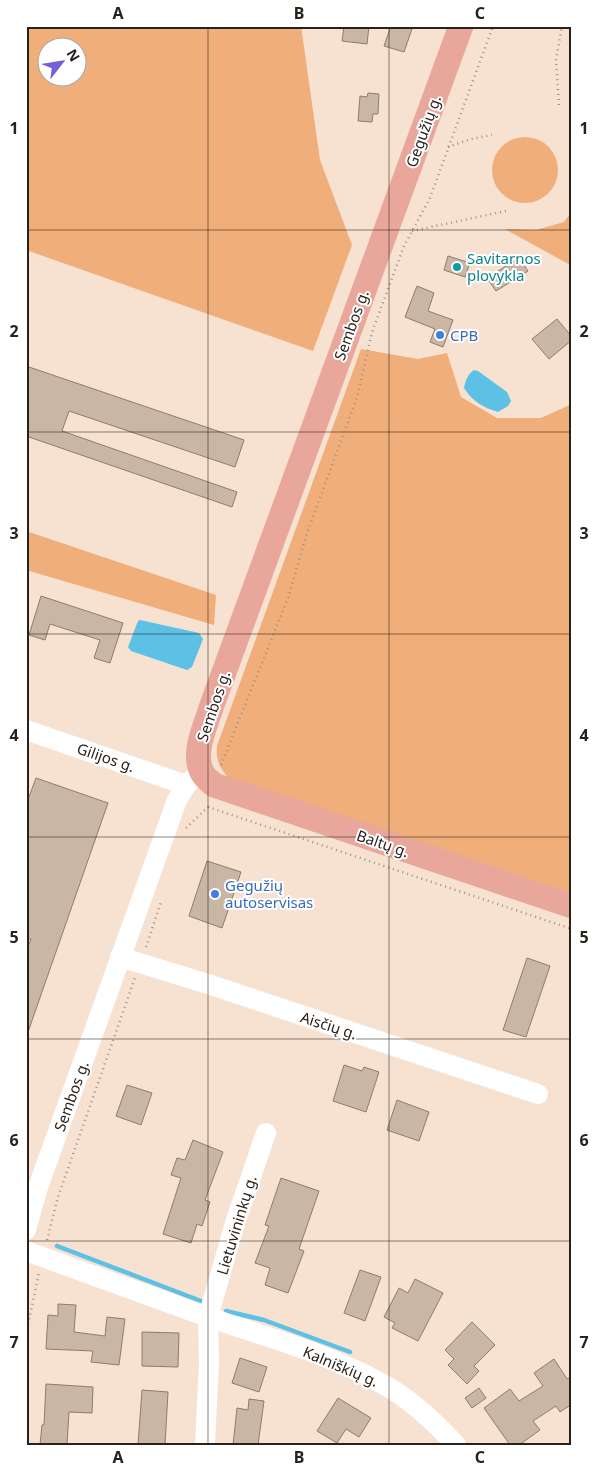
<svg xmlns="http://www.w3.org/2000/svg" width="598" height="1471" font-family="'Noto Sans',sans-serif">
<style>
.green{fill:#efae7a;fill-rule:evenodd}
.water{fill:#5dc0e5}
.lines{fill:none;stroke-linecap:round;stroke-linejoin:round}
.stream{stroke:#5dc0e5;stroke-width:4.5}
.building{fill:#cab6a5;stroke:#8e7c6c}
.path{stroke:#a29186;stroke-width:2.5;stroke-dasharray:1 4;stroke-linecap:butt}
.minor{stroke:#fff;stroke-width:20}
.major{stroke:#e9a79b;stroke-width:25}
.grid{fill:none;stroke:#29211b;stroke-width:1;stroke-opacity:0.55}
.culture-dot{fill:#0f9aa8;stroke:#fff;stroke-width:2}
.shop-dot{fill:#3f7fe0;stroke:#fff;stroke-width:2}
.labels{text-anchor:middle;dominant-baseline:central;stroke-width:4;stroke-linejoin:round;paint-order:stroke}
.street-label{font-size:15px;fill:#29211b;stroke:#fff}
.culture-label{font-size:15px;fill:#0d838f;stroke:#fff;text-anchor:start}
.shop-label{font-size:15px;fill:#366cbe;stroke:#fff;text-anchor:start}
.neatline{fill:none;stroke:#29211b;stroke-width:2}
.grid-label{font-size:16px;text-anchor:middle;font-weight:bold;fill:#29211b}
</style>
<rect width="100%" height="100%" fill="#f7e1d1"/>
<g class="green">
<path d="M 26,26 L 301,26 L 320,160 L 352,245 L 313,351 L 26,250 ZM 48,48 L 78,48 L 78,78 L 48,78 Z"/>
<circle cx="525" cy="170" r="33"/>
<path d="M 572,211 L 572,266 L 505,229 L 536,230 L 564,222 Z"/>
<path d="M 361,349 L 418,359 L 447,353 L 461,397 L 497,418 L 541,418 L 572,404 L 572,896 L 231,780 C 221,771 215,760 217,746 Z"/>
<path d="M 26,531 L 216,595 L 214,625 L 26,570 Z"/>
</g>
<g class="water">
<path d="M 474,370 L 478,371 L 507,392 L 511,401 L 508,406 L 498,412 C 484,408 472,401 464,388 C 465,381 468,374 474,370 Z"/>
<path d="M 140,620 L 199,633 L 203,639 L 192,667 L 187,670 L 131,651 L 128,647 L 138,621 Z"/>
</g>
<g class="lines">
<g class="stream">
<path d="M 57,1246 L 201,1301"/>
<path d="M 226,1311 L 264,1320 L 350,1352"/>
</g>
</g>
<g class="building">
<path d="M 344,26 L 369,26 L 367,44 L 342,41 Z"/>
<path d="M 391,26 L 413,26 L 404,52 L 384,46 Z"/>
<path d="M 368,93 L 379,94 L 378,114 L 373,114 L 372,122 L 358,121 L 360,96 L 367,97 Z"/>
<path d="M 448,256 L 470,263 L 465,277 L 444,270 Z"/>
<path d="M 519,258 L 528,271 L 496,291 L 487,278 Z"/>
<path d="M 417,286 L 434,293 L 428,311 L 453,320 L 443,347 L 430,342 L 435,329 L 405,317 Z"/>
<path d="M 557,319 L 572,337 L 572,340 L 549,359 L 532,339 Z"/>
<path d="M 29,367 L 244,440 L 235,467 L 69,411 L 62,431 L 237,492 L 232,507 L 26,436 L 26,374 Z"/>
<path d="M 41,596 L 123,623 L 110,663 L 94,658 L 100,640 L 50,624 L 45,640 L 29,635 Z"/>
<path d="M 36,778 L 108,803 L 28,1032 L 26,1032 L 26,952 L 31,939 L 26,939 L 26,805 Z"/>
<path d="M 207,861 L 241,872 L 222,928 L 189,916 Z"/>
<path d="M 527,958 L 550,966 L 526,1037 L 503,1030 Z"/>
<path d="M 344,1065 L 362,1071 L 364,1067 L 379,1072 L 366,1112 L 333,1101 Z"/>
<path d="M 127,1085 L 152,1093 L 141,1125 L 116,1116 Z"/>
<path d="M 397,1100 L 429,1112 L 419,1141 L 387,1130 Z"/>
<path d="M 193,1140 L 223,1152 L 205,1200 L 210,1202 L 202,1226 L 197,1224 L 191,1243 L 163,1234 L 181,1178 L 171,1175 L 177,1158 L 185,1160 Z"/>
<path d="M 281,1178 L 319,1191 L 299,1249 L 304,1251 L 288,1293 L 265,1285 L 270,1268 L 255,1263 L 269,1226 L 265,1225 Z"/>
<path d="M 360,1270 L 381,1277 L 365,1321 L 344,1313 Z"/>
<path d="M 415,1279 L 443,1293 L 418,1341 L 392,1328 L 395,1323 L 384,1317 L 399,1288 L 408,1293 Z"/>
<path d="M 58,1304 L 76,1305 L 74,1332 L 105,1336 L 107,1317 L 125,1319 L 119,1365 L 91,1362 L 93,1351 L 46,1349 L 48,1315 L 58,1316 Z"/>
<path d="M 472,1322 L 495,1345 L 474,1366 L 479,1371 L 467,1384 L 448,1365 L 454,1359 L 445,1350 Z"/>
<path d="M 142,1332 L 179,1333 L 178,1367 L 142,1366 Z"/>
<path d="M 240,1358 L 267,1367 L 259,1392 L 232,1383 Z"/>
<path d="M 554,1359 L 567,1379 L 572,1376 L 572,1404 L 560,1412 L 556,1406 L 533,1421 L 540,1430 L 519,1445 L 510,1445 L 484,1408 L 510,1389 L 519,1401 L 543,1386 L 534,1373 Z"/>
<path d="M 46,1384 L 93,1387 L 92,1413 L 69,1412 L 67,1445 L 40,1445 L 42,1425 L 44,1425 Z"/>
<path d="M 479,1388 L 486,1398 L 472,1408 L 465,1398 Z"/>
<path d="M 142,1390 L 168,1392 L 165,1445 L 138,1445 Z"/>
<path d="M 338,1398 L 371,1418 L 359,1437 L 346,1429 L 337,1443 L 317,1431 Z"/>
<path d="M 249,1399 L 264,1401 L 258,1445 L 233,1445 L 237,1408 L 248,1410 Z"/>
</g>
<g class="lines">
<g class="path">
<path d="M 559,105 L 556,60 L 562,26"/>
<path d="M 448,147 L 471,139 L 492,135"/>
<path d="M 412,231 L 506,211"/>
<path d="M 221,765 L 288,598 L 306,536 L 357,397 L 372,332 L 404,246 L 430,198 L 493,26"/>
<path d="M 208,807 L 572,929"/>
<path d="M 186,828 L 208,807 L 209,804"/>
<path d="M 146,947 L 161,902"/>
<path d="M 47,1240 L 58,1197 L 135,978"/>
<path d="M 26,1334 L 39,1273"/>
</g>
<g class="minor">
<path d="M 26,730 L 186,785"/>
<path d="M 120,957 L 208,984 L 538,1094"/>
<path d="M 266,1133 L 236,1220 L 208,1317 C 266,1337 326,1353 379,1382 C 408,1397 434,1421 456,1445"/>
<path d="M 26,1230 L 37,1190 L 177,800 L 186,785 L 201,771"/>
<path d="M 26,1251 L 208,1317 L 209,1362 L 205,1445"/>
</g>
<path class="major" d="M 461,26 L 212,705 C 206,725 193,750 201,770 C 203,776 209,781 214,785 L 572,906"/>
</g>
<path class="grid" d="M 208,26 L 208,1445M 389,26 L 389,1445M 26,230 L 572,230M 26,432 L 572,432M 26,634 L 572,634M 26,837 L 572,837M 26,1039 L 572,1039M 26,1241 L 572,1241"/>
<circle class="culture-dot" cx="457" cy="267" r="5"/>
<g class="shop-dot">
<circle cx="440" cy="335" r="5"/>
<circle cx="215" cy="894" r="5"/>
</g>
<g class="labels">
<g class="street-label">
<text transform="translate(423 131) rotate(-70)">Gegužių g.</text>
<text transform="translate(351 325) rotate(-70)">Sembos g.</text>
<text transform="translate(213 706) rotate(-71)">Sembos g.</text>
<text transform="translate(106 757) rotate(19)">Gilijos g.</text>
<text transform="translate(383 843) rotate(19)">Baltų g.</text>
<text transform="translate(329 1025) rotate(18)">Aisčių g.</text>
<text transform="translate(71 1096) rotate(-70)">Sembos g.</text>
<text transform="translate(236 1225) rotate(-73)">Lietuvininkų g.</text>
<text transform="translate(341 1366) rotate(23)">Kalniškių g.</text>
</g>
<g class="culture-label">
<text x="467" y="258">Savitarnos<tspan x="467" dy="17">plovykla</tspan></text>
</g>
<g class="shop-label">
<text x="450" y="335">CPB</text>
<text x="225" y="885">Gegužių<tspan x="225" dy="17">autoservisas</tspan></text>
</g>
</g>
<rect width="598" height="1471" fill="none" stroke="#ffffff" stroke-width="55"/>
<g transform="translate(62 62) rotate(59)"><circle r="24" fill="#ffffff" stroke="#a9a6a4"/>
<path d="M0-4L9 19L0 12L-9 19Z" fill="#775fda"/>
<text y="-8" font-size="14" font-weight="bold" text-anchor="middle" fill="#29211b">N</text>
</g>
<rect x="28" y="28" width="542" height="1416" class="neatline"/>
<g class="grid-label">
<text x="118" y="19">A</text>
<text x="299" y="19">B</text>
<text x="480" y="19">C</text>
<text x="14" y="134">1</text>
<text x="584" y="134">1</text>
<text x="14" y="337">2</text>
<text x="584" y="337">2</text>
<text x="14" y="539">3</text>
<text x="584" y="539">3</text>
<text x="14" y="741">4</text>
<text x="584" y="741">4</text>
<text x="14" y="943">5</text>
<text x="584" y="943">5</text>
<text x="14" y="1146">6</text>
<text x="584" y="1146">6</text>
<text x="14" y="1348">7</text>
<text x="584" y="1348">7</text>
<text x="118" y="1463">A</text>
<text x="299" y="1463">B</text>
<text x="480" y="1463">C</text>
</g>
</svg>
